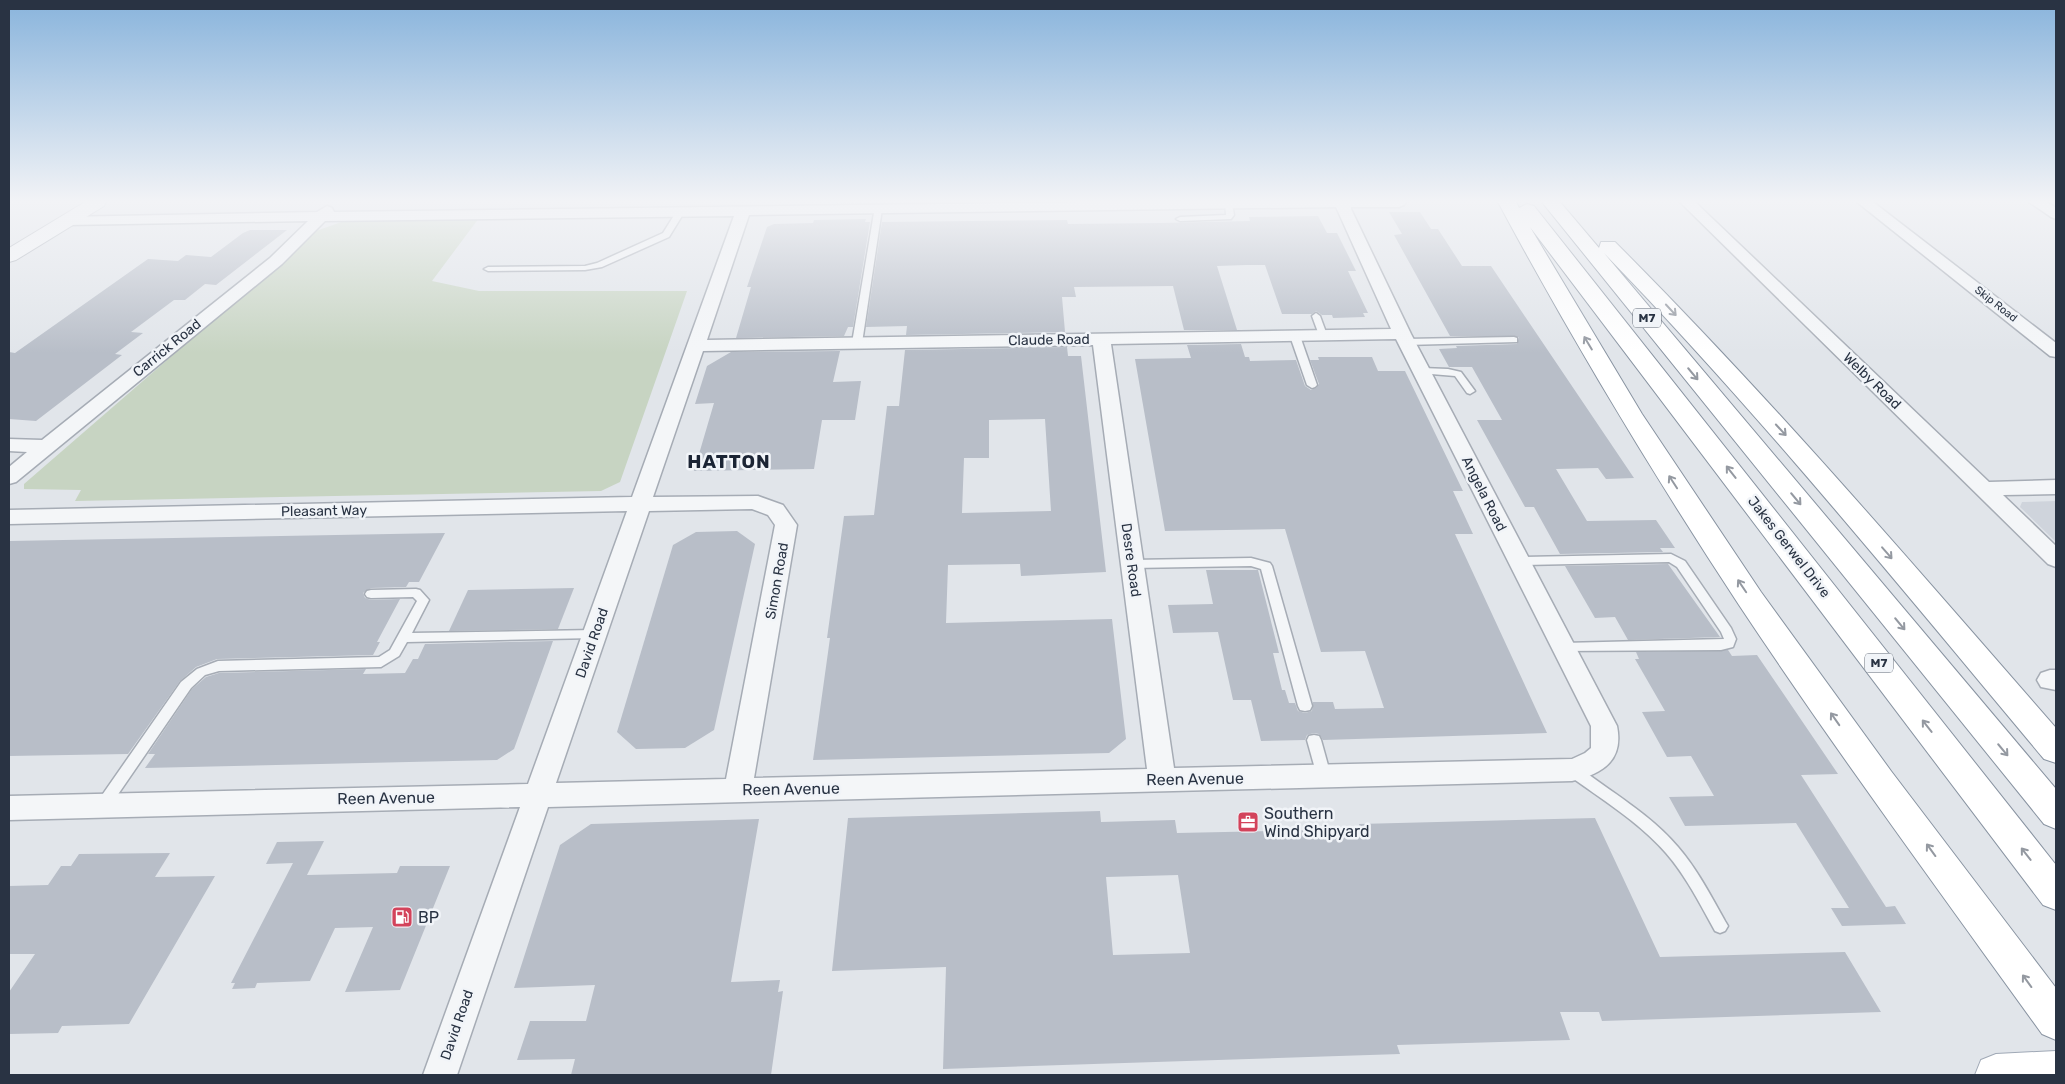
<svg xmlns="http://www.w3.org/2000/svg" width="2065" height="1084" font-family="Rubik,sans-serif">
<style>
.built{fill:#cfd4dc}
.green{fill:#c7d4c2}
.building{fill:#b8bec8;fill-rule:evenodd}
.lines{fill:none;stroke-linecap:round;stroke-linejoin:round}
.service-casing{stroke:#a6acb5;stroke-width:3}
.minor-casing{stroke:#a6acb5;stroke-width:3}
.tertiary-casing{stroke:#a6acb5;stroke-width:2}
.primary-casing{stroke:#a0a9b6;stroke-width:2}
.trunk-casing{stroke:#8893a1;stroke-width:2}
.service{fill:#f4f6f8;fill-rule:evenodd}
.minor{fill:#f4f6f8;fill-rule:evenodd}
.tertiary{fill:#f4f6f8;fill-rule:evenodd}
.primary{fill:#fff;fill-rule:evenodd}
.trunk{fill:#fff;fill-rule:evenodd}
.oneway{stroke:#9499a1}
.labels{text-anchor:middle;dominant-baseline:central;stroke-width:5;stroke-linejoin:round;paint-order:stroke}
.far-street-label{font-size:11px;fill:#293343;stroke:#f1f4f8}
.shield{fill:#f1f4f8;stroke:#656d79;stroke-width:1}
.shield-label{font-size:12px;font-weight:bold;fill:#293343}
.street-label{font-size:14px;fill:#293343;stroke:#f1f4f8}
.near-street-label{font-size:16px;fill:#293343;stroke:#f1f4f8}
.near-poi-label{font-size:16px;fill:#293343;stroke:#f1f4f8;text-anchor:start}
.district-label{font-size:19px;font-weight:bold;letter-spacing:1px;fill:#1b2434;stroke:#f1f4f8}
</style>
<rect width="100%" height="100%" fill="#e1e5ea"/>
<path class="built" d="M 2056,501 L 2056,542 L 2020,507 L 2022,502 Z"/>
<path class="green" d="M 479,218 L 432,281 L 479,291 L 687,291 L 620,482 L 601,491 L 75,501 L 81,490 L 24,489 L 24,484 L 316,231 L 347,220 Z"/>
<g class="building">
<path d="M 1389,212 L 1420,212 L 1431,229 L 1438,229 L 1462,266 L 1491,266 L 1634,478 L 1606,479 L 1598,468 L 1556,469 L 1587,521 L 1656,520 L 1675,548 L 1660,548 L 1663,552 L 1560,554 L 1534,507 L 1525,507 L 1477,420 L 1502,420 L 1472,367 L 1449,367 L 1439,349 L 1457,348 L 1456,346 L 1517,344 L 1519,337 L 1450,336 L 1394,235 L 1402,234 Z"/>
<path d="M 1318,216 L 1327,233 L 1337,233 L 1356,271 L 1348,271 L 1368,313 L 1363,313 L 1365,317 L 1333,318 L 1332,315 L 1322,315 L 1316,311 L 1312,314 L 1282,314 L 1265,265 L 1246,265 L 1217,266 L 1237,330 L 1184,330 L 1173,286 L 1074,287 L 1076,297 L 1062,297 L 1065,332 L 906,335 L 907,326 L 866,327 L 882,222 L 1067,220 L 1068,224 L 1160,223 L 1250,221 L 1249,217 Z"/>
<path d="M 866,219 L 865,222 L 870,222 L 853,327 L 848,327 L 844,336 L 736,338 L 751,287 L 747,287 L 767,227 L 774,224 L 813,223 L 814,220 Z"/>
<path d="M 250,230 L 287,230 L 216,285 L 205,284 L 185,300 L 174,300 L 131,332 L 143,333 L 115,354 L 122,355 L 36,421 L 9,419 L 9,352 L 15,353 L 148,259 L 178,261 L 186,255 L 211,257 L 243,233 Z"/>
<path d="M 1241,344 L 1245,357 L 1249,357 L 1250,361 L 1296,360 L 1305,386 L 1311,390 L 1316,388 L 1319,384 L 1310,360 L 1319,360 L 1318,357 L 1372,357 L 1378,371 L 1405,371 L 1463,491 L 1453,491 L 1473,534 L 1455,534 L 1547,733 L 1323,740 L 1319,734 L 1314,733 L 1307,735 L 1305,740 L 1261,741 L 1251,700 L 1233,700 L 1218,632 L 1173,633 L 1168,605 L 1213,604 L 1206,570 L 1258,570 L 1279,653 L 1273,653 L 1282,690 L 1285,690 L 1289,703 L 1295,703 L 1298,711 L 1305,713 L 1312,711 L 1313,702 L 1333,702 L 1335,709 L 1384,708 L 1365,651 L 1321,652 L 1285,529 L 1165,531 L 1135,359 L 1191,358 L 1187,345 Z"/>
<path d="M 1067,347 L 1068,356 L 1081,356 L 1106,572 L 1021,576 L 1020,564 L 948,565 L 946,623 L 1112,619 L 1126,739 L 1109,753 L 813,760 L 830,638 L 827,638 L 844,516 L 874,515 L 887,406 L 899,406 L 905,350 ZM 1045,419 L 1051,511 L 962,513 L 964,458 L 989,458 L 989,420 Z"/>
<path d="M 840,351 L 833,382 L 861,381 L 855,420 L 822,420 L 814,469 L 694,471 L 714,403 L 695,404 L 707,366 L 731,352 Z"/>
<path d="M 737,531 L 755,544 L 714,730 L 685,748 L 636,749 L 617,732 L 673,545 L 696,532 Z"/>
<path d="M 445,533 L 419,582 L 409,582 L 406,587 L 371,588 L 363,593 L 365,598 L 371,600 L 400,599 L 377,642 L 380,642 L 373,655 L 217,659 L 196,667 L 180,681 L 128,754 L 9,756 L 9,541 Z"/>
<path d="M 1668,564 L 1720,637 L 1628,640 L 1615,617 L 1595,618 L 1565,566 Z"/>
<path d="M 574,588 L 558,629 L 449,631 L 468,590 Z"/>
<path d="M 553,641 L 514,749 L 497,760 L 145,768 L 155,754 L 148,754 L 192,689 L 206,677 L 219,673 L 366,669 L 363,674 L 405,673 L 413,659 L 418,659 L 425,644 Z"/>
<path d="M 1728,650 L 1732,656 L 1757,655 L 1838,774 L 1801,775 L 1886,907 L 1895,906 L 1906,924 L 1842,926 L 1831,908 L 1849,908 L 1796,823 L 1685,826 L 1669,797 L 1714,796 L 1691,756 L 1667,757 L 1642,712 L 1665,711 L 1635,659 L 1639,659 L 1636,652 Z"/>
<path d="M 1100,811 L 1101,822 L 1175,820 L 1177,833 L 1360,829 L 1359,824 L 1595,818 L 1660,957 L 1845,952 L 1881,1012 L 1602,1021 L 1599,1012 L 1560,1012 L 1570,1040 L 1397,1045 L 1400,1054 L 943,1069 L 946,967 L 832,971 L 848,818 ZM 1178,875 L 1190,953 L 1113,955 L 1106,877 Z"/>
<path d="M 759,819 L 731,982 L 780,980 L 778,992 L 783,991 L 771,1075 L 571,1075 L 575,1059 L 517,1060 L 530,1021 L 586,1021 L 595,985 L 514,988 L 560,845 L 591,824 Z"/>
<path d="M 324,841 L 307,875 L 397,873 L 400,866 L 450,866 L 400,990 L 345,992 L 373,927 L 335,928 L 310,981 L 257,983 L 255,988 L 232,989 L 235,983 L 231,983 L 293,863 L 266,864 L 277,842 Z"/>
<path d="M 170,853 L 155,877 L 215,876 L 129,1024 L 62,1026 L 58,1033 L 9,1034 L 9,992 L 35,954 L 9,954 L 9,886 L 48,885 L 61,866 L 71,866 L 79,854 Z"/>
</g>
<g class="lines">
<g class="service-casing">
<g id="service">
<path d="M 1225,202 L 1232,204 L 1234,215 L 1231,219 L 1180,221 L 1176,219 L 1180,217 L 1226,215 Z"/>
<path d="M 875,207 L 882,209 L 862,343 L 857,346 L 852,343 Z"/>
<path d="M 678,209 L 685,211 L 669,237 L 602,267 L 585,270 L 488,271 L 484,269 L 488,267 L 585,266 L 597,263 L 663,233 Z"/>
<path d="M 1316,313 L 1320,316 L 1327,335 L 1326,337 L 1323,338 L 1319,335 L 1312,316 Z"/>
<path d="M 1295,333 L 1300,336 L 1317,385 L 1315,387 L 1312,388 L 1307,385 L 1290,336 Z"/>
<path d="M 1514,337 L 1517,338 L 1517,342 L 1406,345 L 1401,342 L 1406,339 Z"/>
<path d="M 1422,368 L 1448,369 L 1461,372 L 1475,391 L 1470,394 L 1467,393 L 1455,376 L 1419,373 L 1419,369 Z"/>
<path d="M 1671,554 L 1685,561 L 1731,628 L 1736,639 L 1733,647 L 1721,650 L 1559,651 L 1557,648 L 1559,645 L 1563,643 L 1724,639 L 1721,632 L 1677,567 L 1669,562 L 1519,565 L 1513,561 L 1519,557 Z"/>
<path d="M 1251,558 L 1270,563 L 1272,566 L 1312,706 L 1310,710 L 1305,711 L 1300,710 L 1298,706 L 1261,569 L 1251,566 L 1132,568 L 1126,564 L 1132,560 Z"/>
<path d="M 416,589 L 420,590 L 429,600 L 412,633 L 595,630 L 599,631 L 601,634 L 599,637 L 595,638 L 407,642 L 399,656 L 381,667 L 219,671 L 205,675 L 191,688 L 108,809 L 103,811 L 98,809 L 96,805 L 98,801 L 181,682 L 197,669 L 218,661 L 379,657 L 390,650 L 417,601 L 413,597 L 371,598 L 367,597 L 365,594 L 367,591 L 371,590 Z"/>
<path d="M 1314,735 L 1319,736 L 1321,740 L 1331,776 L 1329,780 L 1324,782 L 1319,780 L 1317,776 L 1307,740 L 1309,736 Z"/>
<path d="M 1572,764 L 1577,766 C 1611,792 1650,814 1678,847 C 1697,869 1711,896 1725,921 L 1728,926 L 1725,931 L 1720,933 L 1715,931 C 1700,904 1686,876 1666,853 C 1638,821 1601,799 1567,774 L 1565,770 L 1567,766 Z"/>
</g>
</g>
<g class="minor-casing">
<g id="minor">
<path d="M 1090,202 L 1406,202 L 1404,205 L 1399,207 L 1351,207 L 1351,209 L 1411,334 L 1617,726 C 1624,761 1602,774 1572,781 L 548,807 L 457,1075 L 423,1075 L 520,807 L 9,820 L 9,796 L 528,784 L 627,511 L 9,524 L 9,510 L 632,497 L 734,216 L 325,221 L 282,264 L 16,482 L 9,484 L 9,467 L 27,452 L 9,451 L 9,439 L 42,440 L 270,258 L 308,221 L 67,225 L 62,223 L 59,220 L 62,217 L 317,212 L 327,206 L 332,208 L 334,212 ZM 1336,207 L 1391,329 L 707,340 L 749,215 ZM 1396,339 L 1591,726 L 1591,748 L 1585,753 L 1572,759 L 1174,768 L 1111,344 ZM 1093,345 L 1147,769 L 754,778 L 797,525 L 783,505 L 758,496 L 653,497 L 703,351 ZM 752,509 L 768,515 L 775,525 L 726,779 L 556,783 L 649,511 Z"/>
<path d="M 1680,202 L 1695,202 L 1989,482 L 2056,480 L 2056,494 L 2003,495 L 2056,546 L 2056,567 L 2048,564 Z"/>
<path d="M 1857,202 L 1873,202 L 2056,343 L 2056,357 L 2050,356 Z"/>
<path d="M 2029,202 L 2047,202 L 2056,208 L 2056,219 L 2051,217 Z"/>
<path d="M 2050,670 L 2056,670 L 2056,690 L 2041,687 L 2037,680 L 2041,673 Z"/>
</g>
</g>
<g class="tertiary-casing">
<path id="tertiary" d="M 85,202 L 106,202 L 104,206 L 16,260 L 9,262 L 9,248 Z"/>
</g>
<g class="primary-casing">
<path id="primary" d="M 2056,1051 L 2056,1075 L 1975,1075 L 1981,1060 L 1996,1054 Z"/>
</g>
<g class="trunk-casing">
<g id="trunk">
<path d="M 1498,202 L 1516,202 L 1519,208 L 1527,204 L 1534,206 L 2056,865 L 2056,910 L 2043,905 L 1530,227 L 1642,414 L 1761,592 L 1891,771 L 2056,988 L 2056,1040 L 2042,1034 C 1940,892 1836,751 1739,605 C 1653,474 1572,340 1498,202 Z"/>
<path d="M 1542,202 L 1560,202 L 1599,248 L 1601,242 L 1615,242 C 1770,397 1912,563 2056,728 L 2056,763 L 2044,759 C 1901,588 1760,414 1604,253 L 2056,789 L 2056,829 L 2044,824 Z"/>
</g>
</g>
<use href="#service" class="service"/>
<use href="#minor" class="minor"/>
<use href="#tertiary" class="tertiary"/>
<use href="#primary" class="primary"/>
<use href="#trunk" class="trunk"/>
</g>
<defs><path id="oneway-shaft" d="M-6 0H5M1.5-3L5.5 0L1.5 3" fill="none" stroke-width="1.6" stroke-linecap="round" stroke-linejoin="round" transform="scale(1.25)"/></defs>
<g class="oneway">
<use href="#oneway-shaft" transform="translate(1671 310) rotate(47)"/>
<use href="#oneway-shaft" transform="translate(1588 343) rotate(-121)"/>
<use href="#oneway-shaft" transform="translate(1693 374) rotate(50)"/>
<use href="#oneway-shaft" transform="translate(1781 430) rotate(47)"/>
<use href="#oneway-shaft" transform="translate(1731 472) rotate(-128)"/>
<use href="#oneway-shaft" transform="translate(1673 482) rotate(-123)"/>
<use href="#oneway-shaft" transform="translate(1796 499) rotate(50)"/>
<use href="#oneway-shaft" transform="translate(1887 553) rotate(49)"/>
<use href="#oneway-shaft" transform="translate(1742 586) rotate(-124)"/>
<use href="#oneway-shaft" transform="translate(1900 624) rotate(50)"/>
<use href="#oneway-shaft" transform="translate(1835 719) rotate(-125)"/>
<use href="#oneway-shaft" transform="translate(1927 726) rotate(-128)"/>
<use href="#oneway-shaft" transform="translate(2003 750) rotate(50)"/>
<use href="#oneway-shaft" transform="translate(1931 850) rotate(-126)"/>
<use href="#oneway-shaft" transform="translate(2026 854) rotate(-128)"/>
<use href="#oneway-shaft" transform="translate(2027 981) rotate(-126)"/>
</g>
<linearGradient id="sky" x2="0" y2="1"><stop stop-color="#89b4dc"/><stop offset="0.57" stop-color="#f2f3f6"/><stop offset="1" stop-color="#f2f3f6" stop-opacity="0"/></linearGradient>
<rect width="2065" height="353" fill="url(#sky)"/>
<defs>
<g id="office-square" transform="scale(1.125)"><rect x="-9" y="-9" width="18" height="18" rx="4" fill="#d3435b" stroke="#f1f4f8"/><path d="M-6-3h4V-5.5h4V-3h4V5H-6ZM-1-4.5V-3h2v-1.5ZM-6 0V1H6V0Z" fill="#fff"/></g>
<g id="fuel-square" transform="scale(1.125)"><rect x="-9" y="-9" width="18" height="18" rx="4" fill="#d3435b" stroke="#f1f4f8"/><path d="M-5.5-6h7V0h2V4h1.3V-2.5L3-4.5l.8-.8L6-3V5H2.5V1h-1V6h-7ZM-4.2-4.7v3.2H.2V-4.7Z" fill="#fff"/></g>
</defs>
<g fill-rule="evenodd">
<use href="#office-square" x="1248" y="822"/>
<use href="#fuel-square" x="402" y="917"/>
</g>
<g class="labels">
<g class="far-street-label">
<text transform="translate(1996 304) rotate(38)">Skip Road</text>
</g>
<g class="shield">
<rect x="1633" y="308.5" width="28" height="19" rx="4"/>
<rect x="1865" y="653.5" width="28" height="19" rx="4"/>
</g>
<g class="shield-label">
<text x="1647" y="318">M7</text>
<text x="1879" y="663">M7</text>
</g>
<g class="street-label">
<text transform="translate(1049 340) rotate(-1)">Claude Road</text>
<text transform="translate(167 348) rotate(-39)">Carrick Road</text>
<text transform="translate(1872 381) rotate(44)">Welby Road</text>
<text transform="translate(1484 494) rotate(63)">Angela Road</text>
<text transform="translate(324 511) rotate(-1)">Pleasant Way</text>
<text transform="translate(1789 547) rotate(52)">Jakes Gerwel Drive</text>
<text transform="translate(1131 560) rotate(82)">Desre Road</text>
<text transform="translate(777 581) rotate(-80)">Simon Road</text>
<text transform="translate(592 643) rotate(-71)">David Road</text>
<text transform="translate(457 1025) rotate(-71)">David Road</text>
</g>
<g class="near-street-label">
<text transform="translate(1195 779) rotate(-1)">Reen Avenue</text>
<text transform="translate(791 789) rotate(-1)">Reen Avenue</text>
<text transform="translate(386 798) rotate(-1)">Reen Avenue</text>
</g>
<g class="near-poi-label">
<text x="1264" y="813">Southern<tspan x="1264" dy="18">Wind Shipyard</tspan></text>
<text x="418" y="917">BP</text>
</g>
<g class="district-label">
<text x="729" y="461">HATTON</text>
</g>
</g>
<rect width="2065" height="1084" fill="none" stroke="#293343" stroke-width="20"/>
</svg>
